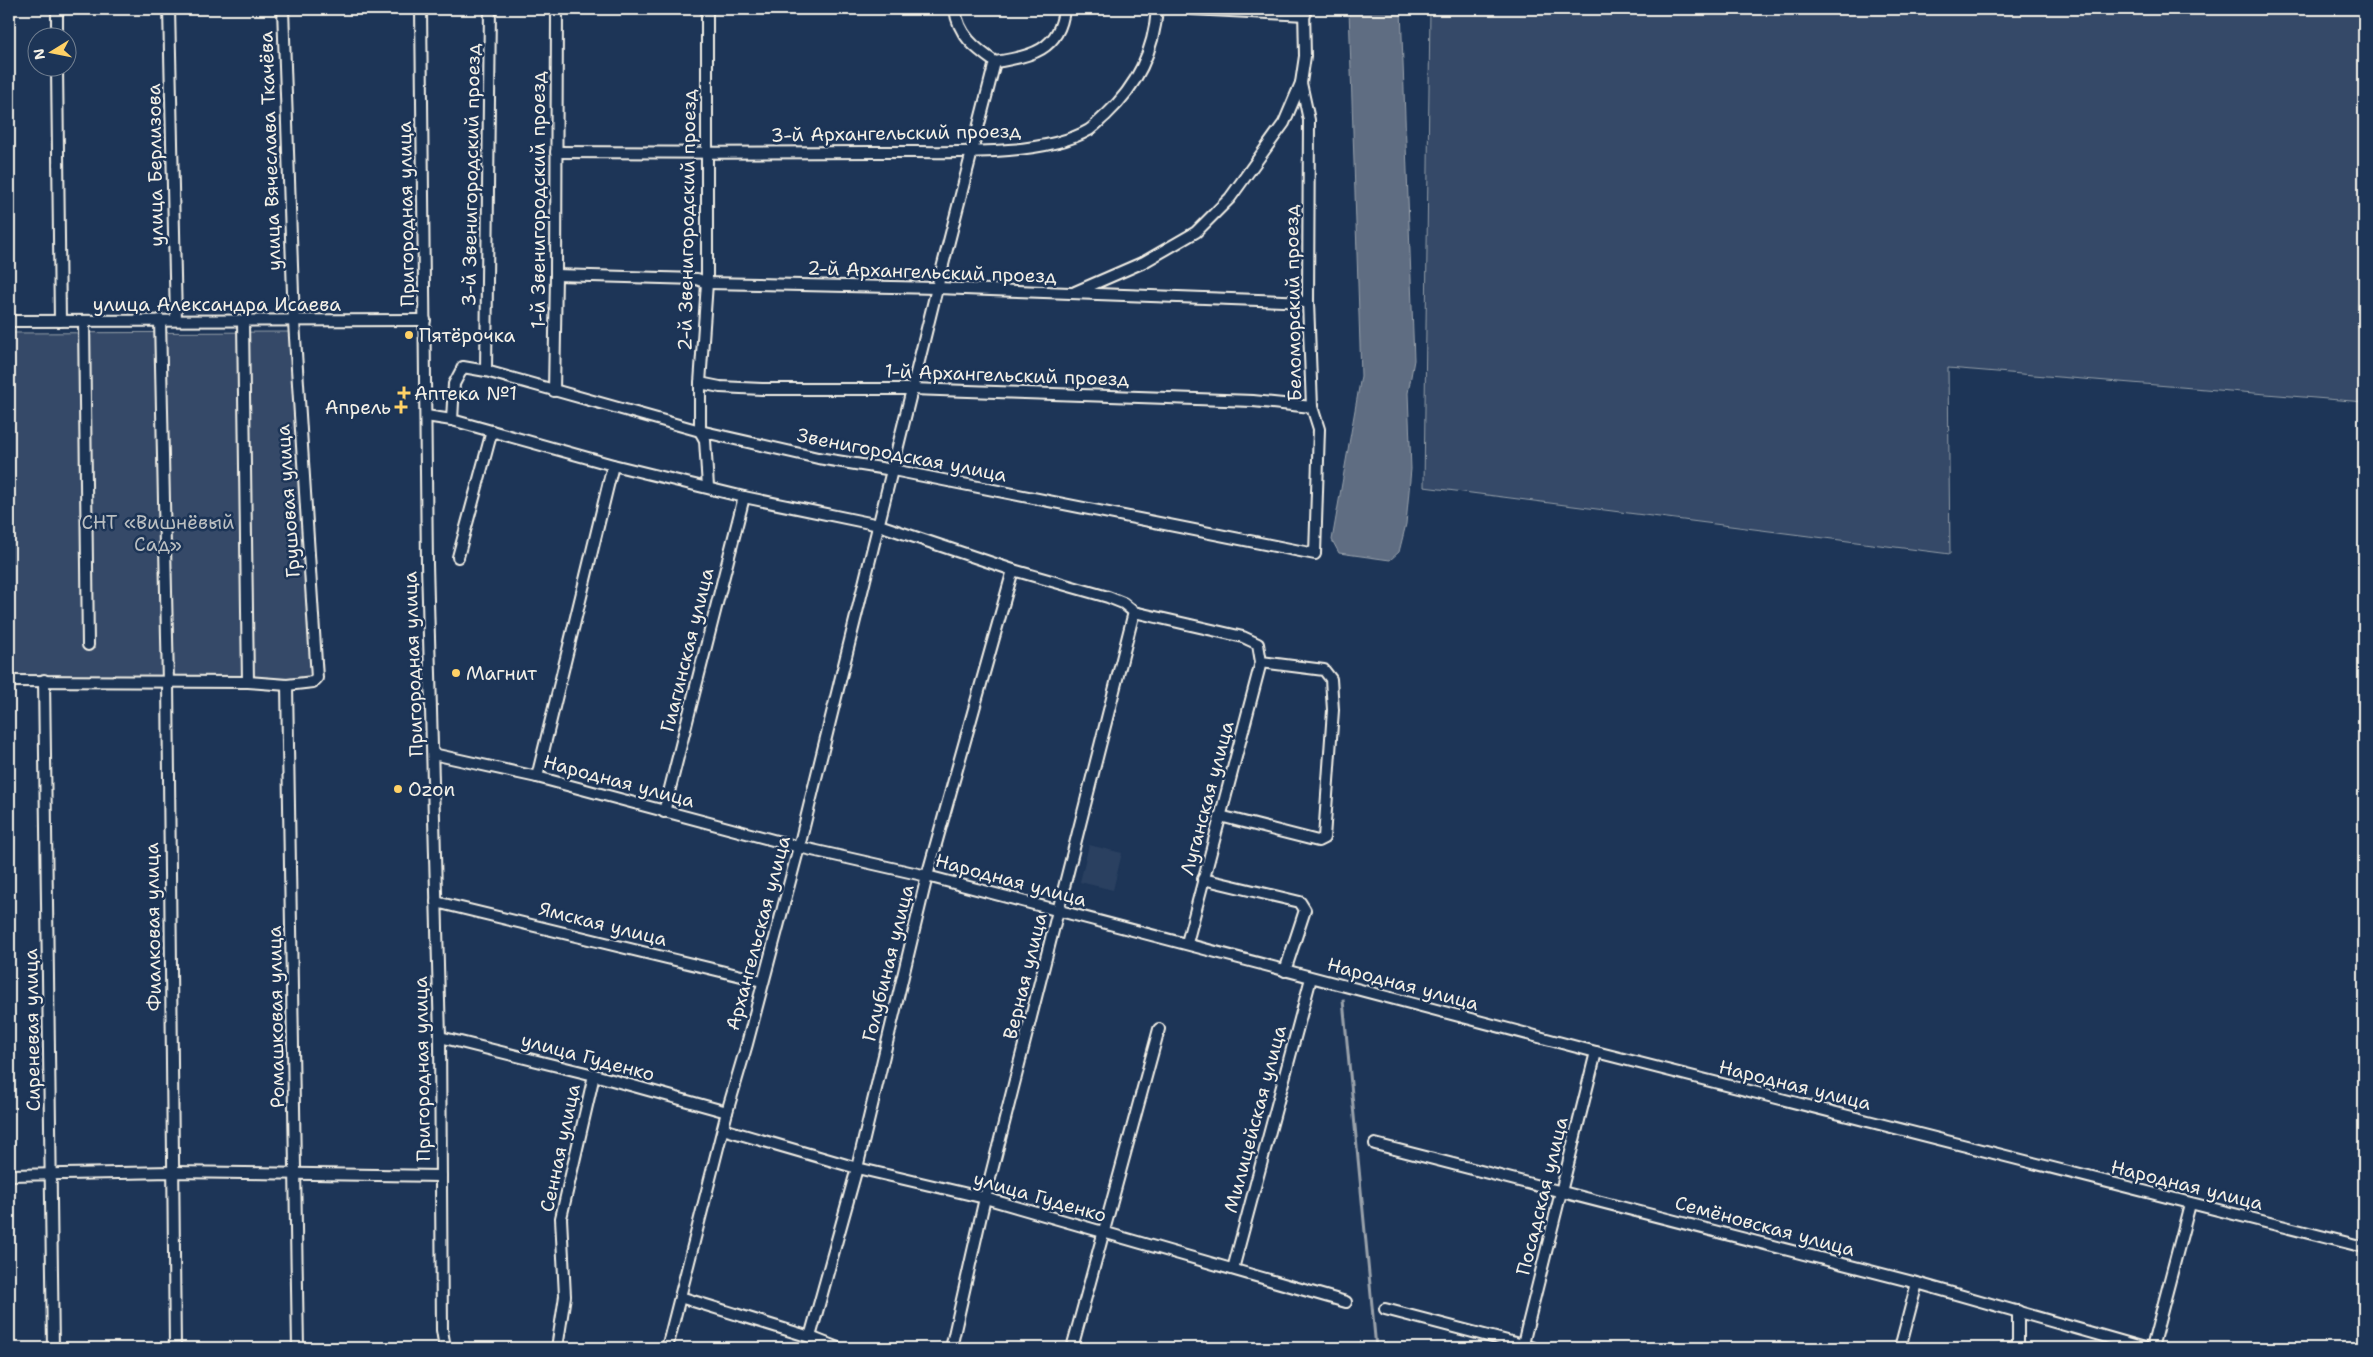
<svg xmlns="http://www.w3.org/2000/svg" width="2373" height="1357" font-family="'Shantell Sans',sans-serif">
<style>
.built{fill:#2a4060}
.green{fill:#354a67;stroke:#949ea8}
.water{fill:#5e6d82;stroke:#9aa2ab}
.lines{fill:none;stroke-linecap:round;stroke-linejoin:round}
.stream{stroke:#9aa2ab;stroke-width:3}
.minor-casing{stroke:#f4f1e8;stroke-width:14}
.minor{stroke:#1d3557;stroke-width:10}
.poi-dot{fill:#ffd166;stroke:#1d3557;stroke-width:2}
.labels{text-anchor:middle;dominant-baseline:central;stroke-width:5;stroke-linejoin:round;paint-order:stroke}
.street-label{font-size:19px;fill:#f4f1e8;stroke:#1d3557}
.poi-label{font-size:19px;fill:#f4f1e8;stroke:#1d3557;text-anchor:start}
.park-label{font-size:19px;fill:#bbbfc1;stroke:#1d3557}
</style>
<rect width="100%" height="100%" fill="#1d3557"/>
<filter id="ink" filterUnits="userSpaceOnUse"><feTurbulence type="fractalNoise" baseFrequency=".02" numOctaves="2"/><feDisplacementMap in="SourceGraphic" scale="10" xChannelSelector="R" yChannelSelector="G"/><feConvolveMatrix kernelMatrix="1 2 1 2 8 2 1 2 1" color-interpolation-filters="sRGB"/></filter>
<g filter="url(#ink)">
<path class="built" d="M 1089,845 L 1122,853 L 1113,890 L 1080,882 Z"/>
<g class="green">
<path d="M 1430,9 L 2364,9 L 2364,402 L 1948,368 L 1950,554 L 1424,487 Z"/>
<path d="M 294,332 L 315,681 L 9,681 L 9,333 Z"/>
</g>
<path class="water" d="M 1349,9 L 1401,9 L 1414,360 L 1408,393 L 1411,469 L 1406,524 L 1399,552 L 1390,560 L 1339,553 L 1332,540 L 1361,376 Z"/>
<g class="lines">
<path class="stream" d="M 1343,1000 L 1376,1348"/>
<g class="minor-casing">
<g id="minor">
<path d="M 57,9 L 57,38"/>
<path d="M 169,9 L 176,320"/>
<path d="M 421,9 L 427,564 L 440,1037 L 442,1330 L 445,1348"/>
<path d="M 707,9 L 707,283 L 700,383 L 700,431 L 705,440 L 708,487"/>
<path d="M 955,9 C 958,35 975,48 995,62 C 1030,57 1060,50 1064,9"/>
<path d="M 1191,9 L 1305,15"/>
<path d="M 57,68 L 60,321"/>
<path d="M 556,152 C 663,153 770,153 877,152 C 936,151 1039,159 1089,130 C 1095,126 1101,119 1106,115 C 1137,86 1154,51 1157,9"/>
<path d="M 556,275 L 697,279 L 707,283 L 937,288 L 1308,302"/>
<path d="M 1075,292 L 1144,262 L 1196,232 L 1230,198 L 1284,123 L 1301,83 L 1305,56 L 1304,9"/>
<path d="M 160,320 L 168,682 L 175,1348"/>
<path d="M 9,321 L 425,320"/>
<path d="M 84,321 L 88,645"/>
<path d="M 243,322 L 248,682"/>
<path d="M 486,371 L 490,9"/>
<path d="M 700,383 L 720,387 L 762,389 L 912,389 L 1253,401 L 1312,407"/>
<path d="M 554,391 L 556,275 L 557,9"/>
<path d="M 426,416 L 452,420 L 613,465 L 744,497 L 879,525 L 1013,570 L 1108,597 L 1123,603 L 1134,612 L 1243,637 L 1258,644 L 1261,662 L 1324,670 L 1331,679 L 1333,710 L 1324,838 L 1318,841 L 1220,816"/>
<path d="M 452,420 L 454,384 L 463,367 L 486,371 L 700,431 L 818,458 L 893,470 L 1315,554 L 1319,429 L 1312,407 L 1308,302 L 1309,120 L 1301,83"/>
<path d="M 458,557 L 492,431"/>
<path d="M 44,680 L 53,1348"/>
<path d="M 9,681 L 248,682 L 287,685 L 313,682 L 317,678 L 294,322 L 283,9"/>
<path d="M 287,685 L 298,1348"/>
<path d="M 433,754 L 537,777 L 799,847 L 927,876 L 1596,1052 L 2364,1247"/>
<path d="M 537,777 L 613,465"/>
<path d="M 664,812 L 744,497"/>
<path d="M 1203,879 L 1300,902 L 1305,910 L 1285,971"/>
<path d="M 436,902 L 762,981"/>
<path d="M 1187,943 L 1261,662"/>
<path d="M 440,1037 L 594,1075 L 727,1112"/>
<path d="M 723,1129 L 857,1168 L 985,1198 L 1346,1302"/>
<path d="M 1375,1144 L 1917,1283 L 2145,1348"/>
<path d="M 9,1175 L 173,1172 L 441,1176"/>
<path d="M 1233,1269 L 1311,978"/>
<path d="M 680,1297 L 810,1337 L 838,1348"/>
<path d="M 1385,1309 L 1534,1348"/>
<path d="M 810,1337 L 857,1168 L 927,876 L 1013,570"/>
<path d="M 557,1348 L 565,1296 L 561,1218 L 594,1075"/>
<path d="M 667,1348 L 727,1112 L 747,1044 L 799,847 L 937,288 L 995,62"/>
<path d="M 951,1348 L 985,1198 L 1134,612"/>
<path d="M 1072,1348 L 1159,1029"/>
<path d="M 1522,1348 L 1596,1052"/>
<path d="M 1900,1348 L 1917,1283"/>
<path d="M 2018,1348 L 2018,1311"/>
<path d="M 2152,1348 L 2190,1204"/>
</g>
</g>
<use href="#minor" class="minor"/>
</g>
</g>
<g class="poi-dot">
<circle cx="409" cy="335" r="5"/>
<path d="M401.5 385.5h5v5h5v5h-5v5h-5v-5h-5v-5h5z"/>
<path d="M398.5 399.5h5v5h5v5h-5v5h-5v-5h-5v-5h5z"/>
<circle cx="456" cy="673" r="5"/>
<circle cx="398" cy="789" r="5"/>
</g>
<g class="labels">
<g class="street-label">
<text transform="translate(896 133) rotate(-1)">3-й Архангельский проезд</text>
<text transform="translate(270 151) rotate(-92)">улица Вячеслава Ткачёва</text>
<text transform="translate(155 165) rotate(-91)">улица Берлизова</text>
<text transform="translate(471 175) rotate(-89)">3-й Звенигородский проезд</text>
<text transform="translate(538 200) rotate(-90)">1-й Звенигородский проезд</text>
<text transform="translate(406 214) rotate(-91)">Пригородная улица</text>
<text transform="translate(687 220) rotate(-89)">2-й Звенигородский проезд</text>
<text transform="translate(932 272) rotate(2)">2-й Архангельский проезд</text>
<text transform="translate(1293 303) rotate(-91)">Беломорский проезд</text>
<text x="217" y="304">улица Александра Исаева</text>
<text transform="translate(1007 375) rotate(2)">1-й Архангельский проезд</text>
<text transform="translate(902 455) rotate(11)">Звенигородская улица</text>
<text transform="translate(288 501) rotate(-94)">Грушовая улица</text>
<text transform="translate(687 650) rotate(-76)">Гиагинская улица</text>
<text transform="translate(413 664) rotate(-92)">Пригородная улица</text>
<text transform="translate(619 781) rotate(15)">Народная улица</text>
<text transform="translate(1207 798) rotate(-75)">Луганская улица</text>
<text transform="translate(1011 880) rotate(15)">Народная улица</text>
<text transform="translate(603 924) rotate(14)">Ямская улица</text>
<text transform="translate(153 927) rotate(-91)">Фиалковая улица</text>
<text transform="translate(758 933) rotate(-75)">Архангельская улица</text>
<text transform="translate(888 963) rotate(-76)">Голубиная улица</text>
<text transform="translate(1025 976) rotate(-76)">Верная улица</text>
<text transform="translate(1403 984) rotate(15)">Народная улица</text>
<text transform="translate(276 1017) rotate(-91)">Ромашковая улица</text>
<text transform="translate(32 1030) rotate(-91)">Сиреневая улица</text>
<text transform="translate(588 1057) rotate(15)">улица Гуденко</text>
<text transform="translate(422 1069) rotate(-91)">Пригородная улица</text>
<text transform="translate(1795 1085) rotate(14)">Народная улица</text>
<text transform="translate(1255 1119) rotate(-75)">Милицейская улица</text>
<text transform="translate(560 1148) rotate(-78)">Сенная улица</text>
<text transform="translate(2187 1185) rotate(14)">Народная улица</text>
<text transform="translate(1542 1196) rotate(-76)">Посадская улица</text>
<text transform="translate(1040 1197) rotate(16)">улица Гуденко</text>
<text transform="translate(1765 1226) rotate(15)">Семёновская улица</text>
</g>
<g class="poi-label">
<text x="419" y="335">Пятёрочка</text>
<text x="414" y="393">Аптека №1</text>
<text x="391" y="407" text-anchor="end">Апрель</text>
<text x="466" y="673">Магнит</text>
<text x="408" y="789">Ozon</text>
</g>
<g class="park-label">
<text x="158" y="522">СНТ «Вишнёвый<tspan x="158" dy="22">Cад»</tspan></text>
</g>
</g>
<rect width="2373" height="1357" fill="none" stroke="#1d3557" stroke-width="30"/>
<rect x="15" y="15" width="2343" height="1327" fill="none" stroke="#f4f1e8" stroke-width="2" filter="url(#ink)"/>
<g transform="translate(52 52) rotate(260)"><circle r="24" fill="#1d3557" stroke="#738091"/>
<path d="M0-4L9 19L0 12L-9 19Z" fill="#ffd166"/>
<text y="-8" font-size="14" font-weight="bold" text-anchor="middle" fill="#f4f1e8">N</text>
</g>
</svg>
